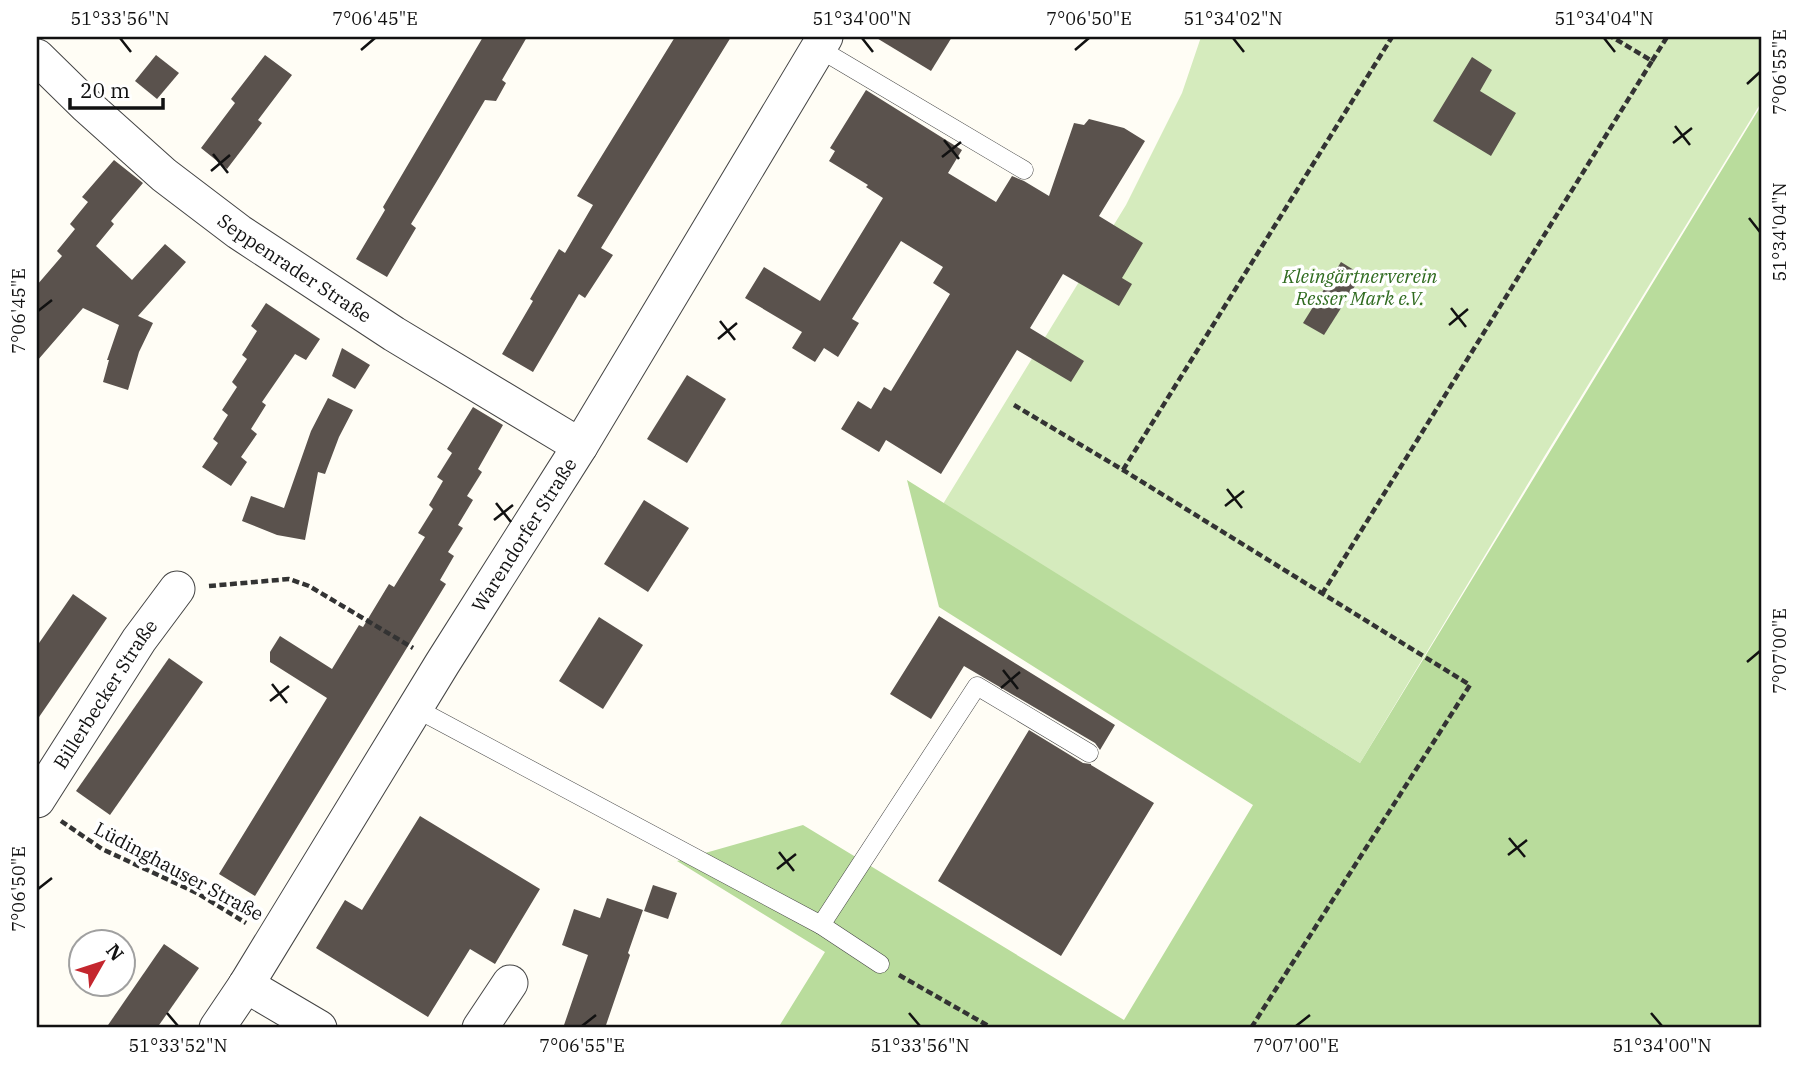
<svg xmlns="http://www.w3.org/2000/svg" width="1799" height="1065" font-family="'IBM Plex Serif',serif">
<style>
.green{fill:#d5ebbd}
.forest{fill:#b9dc9c}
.building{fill:#5a524d}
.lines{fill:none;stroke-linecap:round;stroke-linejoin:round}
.lane-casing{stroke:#444;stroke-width:19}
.street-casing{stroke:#444;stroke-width:37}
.path{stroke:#333;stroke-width:4.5;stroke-dasharray:7 3.5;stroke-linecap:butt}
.lane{stroke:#fff;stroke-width:18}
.street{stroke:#fff;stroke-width:35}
.ticks{fill:none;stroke:#111;stroke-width:2.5}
.labels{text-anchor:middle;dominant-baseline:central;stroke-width:7;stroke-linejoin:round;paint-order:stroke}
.street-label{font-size:19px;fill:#111;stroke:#fff}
.park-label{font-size:19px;font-style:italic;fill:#2f6b1f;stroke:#fff}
.neatline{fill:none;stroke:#111;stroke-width:2.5}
.ticks-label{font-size:18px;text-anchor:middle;fill:#111}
</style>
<rect width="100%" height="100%" fill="#fffdf5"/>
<path class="green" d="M 1201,37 L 1762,37 L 1762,101 L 1544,457 L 1360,763 L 943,504 L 1126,205 L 1182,93 Z"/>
<path class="forest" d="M 1762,104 L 1762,1028 L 778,1028 L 825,952 L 677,861 L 803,825 L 1124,1020 L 1253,805 L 939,607 L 907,480 L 1360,763 Z"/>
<g class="building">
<path d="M 483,37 L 527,37 L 502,80 L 506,83 L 496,101 L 485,100 L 440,176 L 411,224 L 416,228 L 387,277 L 356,259 L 385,210 L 383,207 Z"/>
<path d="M 675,37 L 731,37 L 601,248 L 613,255 L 585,298 L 579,294 L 533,372 L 502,354 L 533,301 L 530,299 L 559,249 L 565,253 L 593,205 L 577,196 Z"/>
<path d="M 875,37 L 952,37 L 931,71 Z"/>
<path d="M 156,55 L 179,73 L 157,99 L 135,81 Z"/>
<path d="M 265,55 L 292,75 L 258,120 L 262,123 L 227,169 L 201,148 L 235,103 L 231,99 Z"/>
<path d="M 1472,57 L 1492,70 L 1480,91 L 1516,113 L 1491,156 L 1433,121 Z"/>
<path d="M 866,90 L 962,150 L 948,173 L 996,202 L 1012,176 L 1024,181 L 1049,196 L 1074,123 L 1084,125 L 1089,119 L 1124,128 L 1145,141 L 1099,216 L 1143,243 L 1122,278 L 1132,284 L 1119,306 L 1063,274 L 1030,328 L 1084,361 L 1071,382 L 1017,350 L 941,474 L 886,440 L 879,452 L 841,429 L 858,401 L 871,409 L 884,387 L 891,391 L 950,294 L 933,283 L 943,267 L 901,241 L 852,319 L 859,323 L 838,357 L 824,348 L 815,362 L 792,348 L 802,332 L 745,298 L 764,267 L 820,301 L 883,198 L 866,187 L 868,185 L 829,161 L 835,151 L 830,148 Z"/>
<path d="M 114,160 L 143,183 L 111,221 L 114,224 L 96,246 L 132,280 L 165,244 L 186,262 L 138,316 L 153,323 L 139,352 L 128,390 L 103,382 L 109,360 L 107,360 L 119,325 L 83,308 L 37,361 L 37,285 L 62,256 L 57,251 L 75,229 L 70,224 L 88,202 L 82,197 Z"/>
<path d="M 1341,262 L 1362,275 L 1324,335 L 1303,323 Z"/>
<path d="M 266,303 L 320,339 L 306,360 L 295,354 L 262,402 L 266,405 L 251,429 L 257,434 L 241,457 L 247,462 L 231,486 L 202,467 L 218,443 L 213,439 L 228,415 L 222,410 L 237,387 L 232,382 L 247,359 L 242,355 L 257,331 L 251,326 Z"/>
<path d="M 342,348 L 370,365 L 355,389 L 332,376 Z"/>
<path d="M 687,375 L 726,399 L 687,463 L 647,439 Z"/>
<path d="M 328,398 L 353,410 L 339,437 L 325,474 L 318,472 L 305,540 L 277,535 L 242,521 L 251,496 L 284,508 L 311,431 Z"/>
<path d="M 473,407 L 503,425 L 478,469 L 482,472 L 467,496 L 473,500 L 458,525 L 463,528 L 448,552 L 454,556 L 440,580 L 446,584 L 255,896 L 219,874 L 327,698 L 270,662 L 270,652 L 280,636 L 332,669 L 359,625 L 363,627 L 389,584 L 394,587 L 425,537 L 418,533 L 433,509 L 429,505 L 443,481 L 437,477 L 452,453 L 447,449 Z"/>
<path d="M 644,500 L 689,528 L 648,592 L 604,564 Z"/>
<path d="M 73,594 L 107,618 L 37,720 L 37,646 Z"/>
<path d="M 939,616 L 1115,725 L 1100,750 L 1095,743 L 964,666 L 931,719 L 890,694 Z"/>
<path d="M 599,617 L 643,645 L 603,709 L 559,681 Z"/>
<path d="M 169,658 L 203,682 L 110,815 L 76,791 Z"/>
<path d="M 1029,730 L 1083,763 L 1091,764 L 1091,765 L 1154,803 L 1061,956 L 938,881 Z"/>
<path d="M 420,816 L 540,889 L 495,964 L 470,949 L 428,1017 L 316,948 L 345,900 L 362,910 Z"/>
<path d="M 653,885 L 677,893 L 668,919 L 644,911 Z"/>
<path d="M 607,898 L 643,910 L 628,953 L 630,955 L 605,1028 L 563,1028 L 588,955 L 562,945 L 574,909 L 600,918 Z"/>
<path d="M 164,944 L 199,968 L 157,1028 L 106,1028 Z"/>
</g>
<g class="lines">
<g class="lane-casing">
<g id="lane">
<path d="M 818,48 L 1024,170"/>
<path d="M 415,708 L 821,925 L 880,964"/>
<path d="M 821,925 L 977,686 L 1089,753"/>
</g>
</g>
<g class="street-casing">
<g id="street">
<path id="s1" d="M 37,57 L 87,106 L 164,175 L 239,232 L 394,334 L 580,446"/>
<path id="s2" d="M 37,800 L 139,640 L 177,589"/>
<path d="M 246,985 L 319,1028"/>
<path id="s3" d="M 217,1028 L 246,985 L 442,664 L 580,446 L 825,37"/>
<path d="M 480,1028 L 510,983"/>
</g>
</g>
<g class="path">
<path d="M 1652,61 L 1667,37"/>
<path d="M 1014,405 L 1123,470 L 1470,685 L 1251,1028"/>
<path d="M 1123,470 L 1392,37"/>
<path d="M 209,586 L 289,579 L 309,586 L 413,648"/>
<path d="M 1322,594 L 1652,61 L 1612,37"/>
<path d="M 61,821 L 102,849 L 197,893 L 246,923"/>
<path d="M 899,975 L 992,1028"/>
</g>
<use href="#lane" class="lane"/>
<use href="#street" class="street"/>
</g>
<path class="ticks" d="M 120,38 L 131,52M 862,38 L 873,52M 1233,38 L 1244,52M 1604,38 L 1615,52M 361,50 L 375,38M 1075,50 L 1089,38M 1747,84 L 1760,72M 1675,126 L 1690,145M 944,140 L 959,159M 1673,143 L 1692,128M 213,154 L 228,173M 942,157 L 961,142M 211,171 L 230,155M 1749,218 L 1760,232M 1451,308 L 1466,327M 38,311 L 52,300M 720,321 L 735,340M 1449,325 L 1468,309M 718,339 L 737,323M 1227,489 L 1242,508M 496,503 L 511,522M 1225,506 L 1244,491M 494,520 L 513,505M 1747,662 L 1760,651M 1003,670 L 1018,689M 272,684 L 287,703M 1001,688 L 1020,672M 270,701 L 289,686M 1509,838 L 1525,857M 779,852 L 794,871M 1508,855 L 1527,840M 777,869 L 796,854M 38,889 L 52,878M 167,1013 L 178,1026M 909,1013 L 920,1026M 1651,1013 L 1662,1026M 582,1026 L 596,1015M 1296,1026 L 1310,1015"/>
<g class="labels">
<g class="street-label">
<text stroke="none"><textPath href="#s1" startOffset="334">Seppenrader Straße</textPath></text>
<text stroke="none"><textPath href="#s3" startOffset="581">Warendorfer Straße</textPath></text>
<text stroke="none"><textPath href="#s2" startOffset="126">Billerbecker Straße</textPath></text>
<text transform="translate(179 871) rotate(28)">Lüdinghauser Straße</text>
</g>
<g class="park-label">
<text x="1360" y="276">Kleingärtnerverein<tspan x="1360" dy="22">Resser Mark e.V.</tspan></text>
</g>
</g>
<rect width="1799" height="1065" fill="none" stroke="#ffffff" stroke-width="77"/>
<g transform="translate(102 963) rotate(51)"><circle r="33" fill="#ffffff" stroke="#a0a0a0" stroke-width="2"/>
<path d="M0-5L12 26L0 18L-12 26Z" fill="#c4262e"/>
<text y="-10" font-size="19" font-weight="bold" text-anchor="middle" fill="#111111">N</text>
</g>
<path d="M70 98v10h93v-10" fill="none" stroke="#111111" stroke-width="3.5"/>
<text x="80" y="98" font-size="21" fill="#111111" stroke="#ffffff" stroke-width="5" paint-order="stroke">20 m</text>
<rect x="38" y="38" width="1722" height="988" class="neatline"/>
<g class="ticks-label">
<text x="120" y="25">51°33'56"N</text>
<text x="375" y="25">7°06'45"E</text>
<text x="862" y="25">51°34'00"N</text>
<text x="1089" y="25">7°06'50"E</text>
<text x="1233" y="25">51°34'02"N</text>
<text x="1604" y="25">51°34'04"N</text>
<text transform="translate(1780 72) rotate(-90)" y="6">7°06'55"E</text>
<text transform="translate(1780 232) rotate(-90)" y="6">51°34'04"N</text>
<text transform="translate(19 311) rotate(-90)" y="6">7°06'45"E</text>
<text transform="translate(1780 651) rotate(-90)" y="6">7°07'00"E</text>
<text transform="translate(19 889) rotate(-90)" y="6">7°06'50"E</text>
<text x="178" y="1052">51°33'52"N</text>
<text x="582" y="1052">7°06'55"E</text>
<text x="920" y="1052">51°33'56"N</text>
<text x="1296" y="1052">7°07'00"E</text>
<text x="1662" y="1052">51°34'00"N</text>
</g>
</svg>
